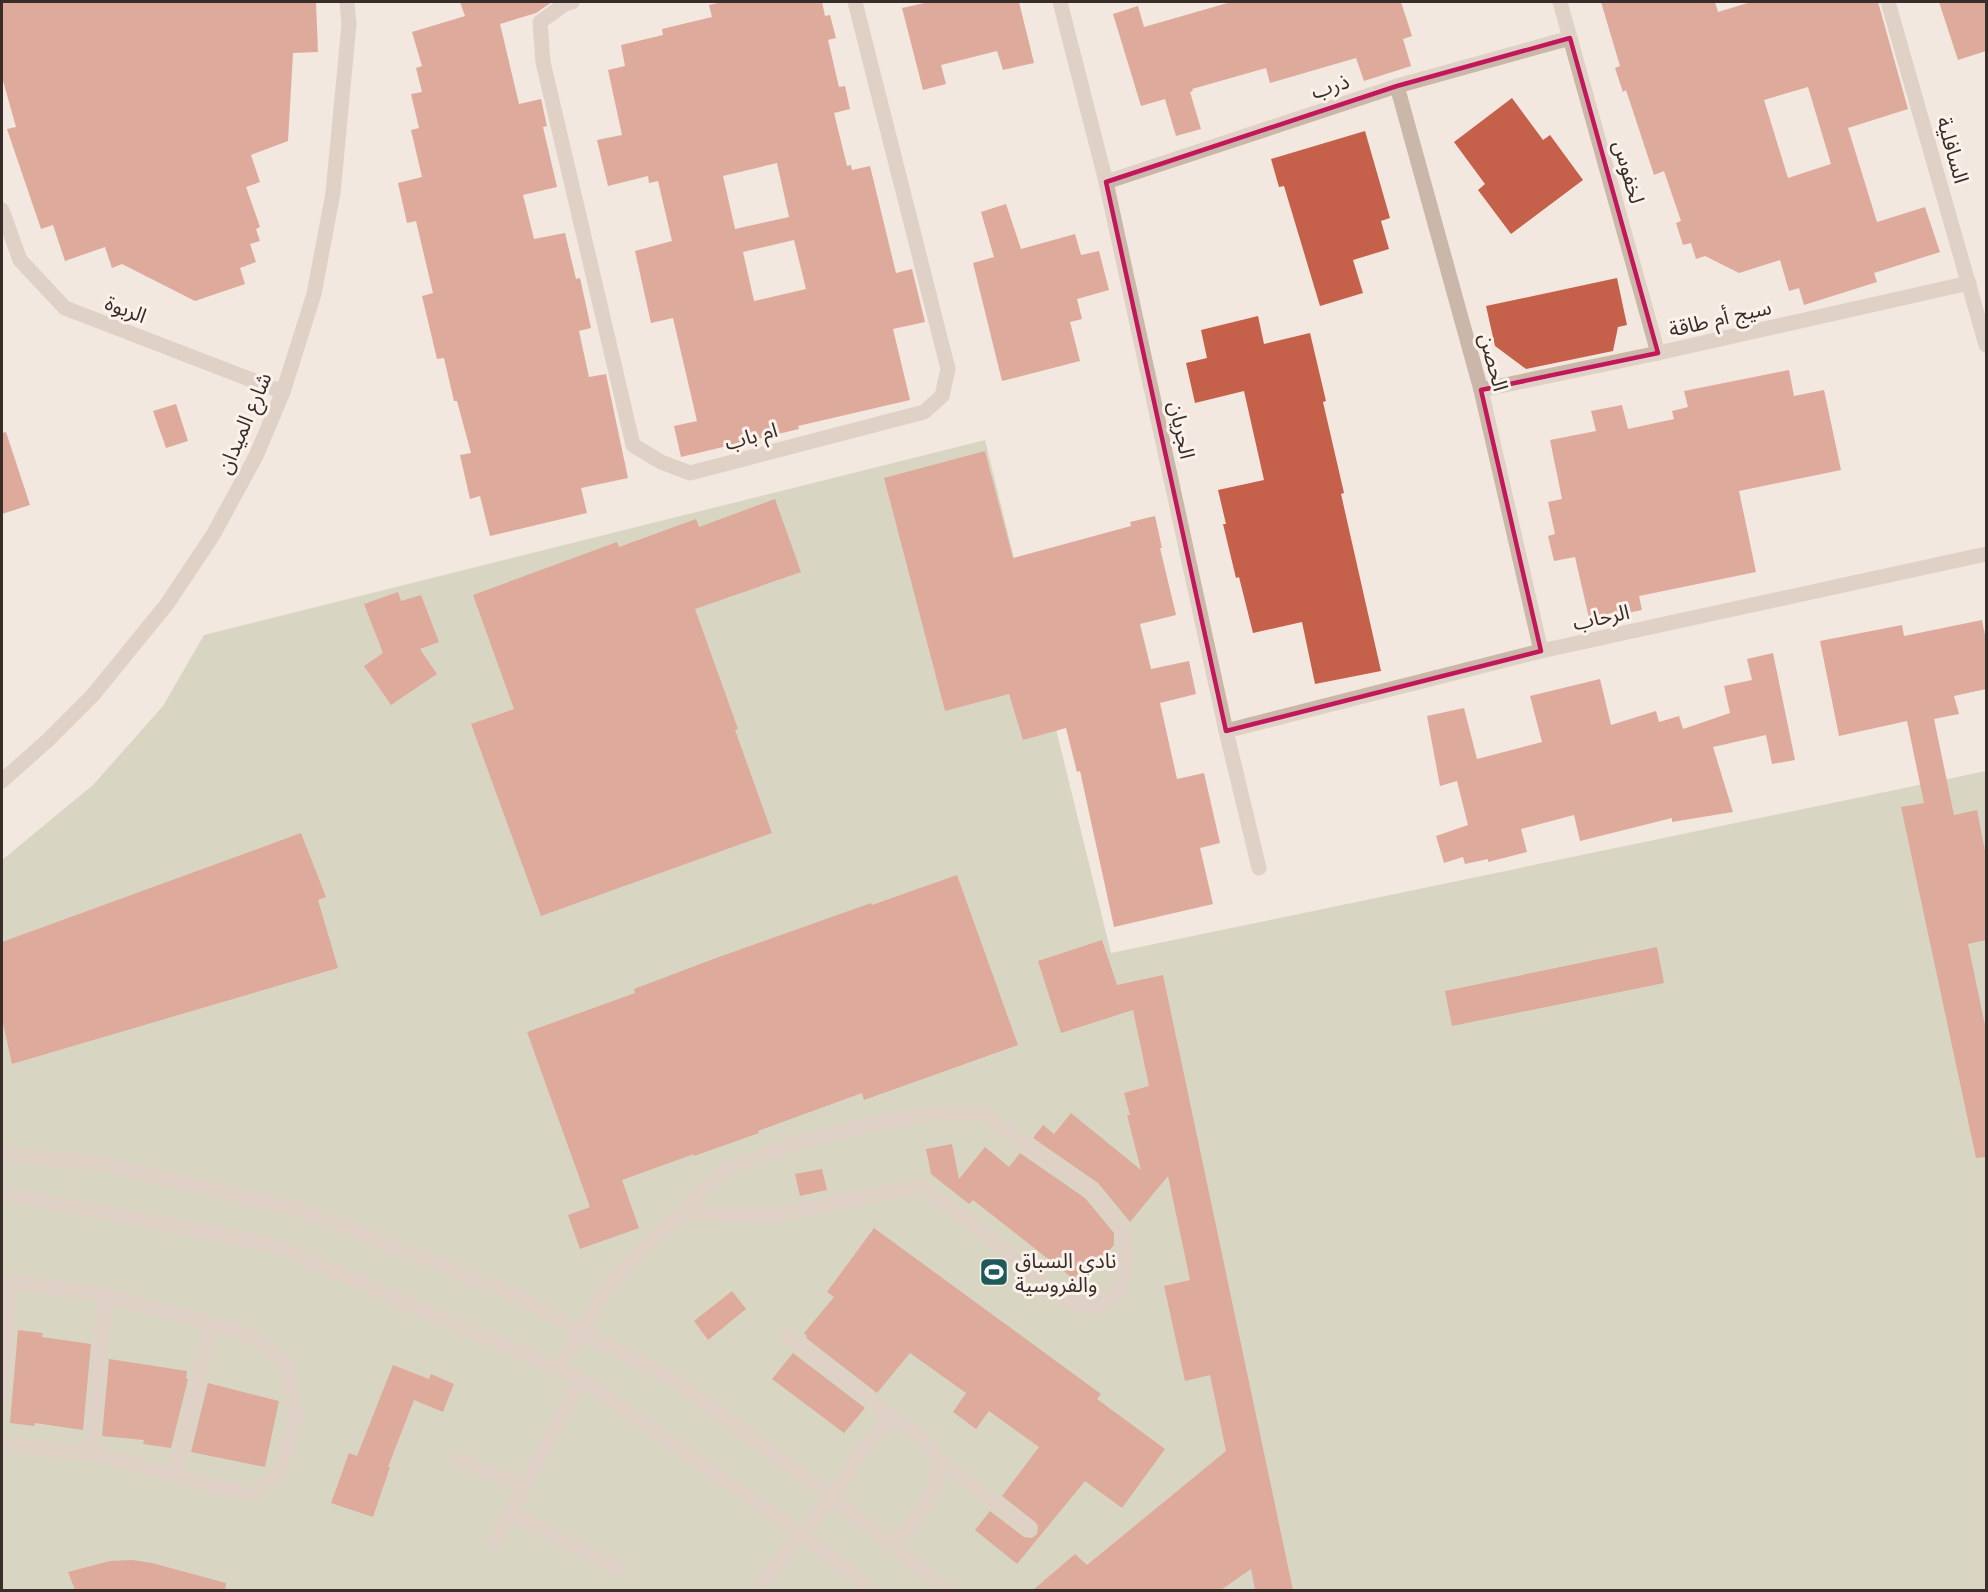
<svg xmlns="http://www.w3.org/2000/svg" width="1988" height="1592" font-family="Helvetica,'Noto Sans Arabic',sans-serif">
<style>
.green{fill:#b8c29f}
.building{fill:#c5604b;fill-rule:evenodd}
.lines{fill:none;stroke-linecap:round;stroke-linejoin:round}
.service{stroke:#cbb7aa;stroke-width:15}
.minor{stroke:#cbb7aa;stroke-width:15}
.tertiary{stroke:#cbb7aa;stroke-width:15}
.marked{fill:none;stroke:#c2185b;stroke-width:4.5;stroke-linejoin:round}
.labels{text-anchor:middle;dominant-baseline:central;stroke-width:6;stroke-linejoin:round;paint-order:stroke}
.street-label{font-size:21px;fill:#392d2a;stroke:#faf2eb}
.poi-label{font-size:21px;fill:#392d2a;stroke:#faf2eb;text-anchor:start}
</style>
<rect width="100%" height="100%" fill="#f3e8df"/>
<path class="green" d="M 985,440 L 1111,953 L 1986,771 L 1986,1590 L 2,1590 L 2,860 L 93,785 L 163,706 L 204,635 Z"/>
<g class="building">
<path d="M 2,2 L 316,2 L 318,52 L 293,53 L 288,141 L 251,155 L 260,182 L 246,187 L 260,227 L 256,229 L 260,241 L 250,244 L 256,262 L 240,268 L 245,284 L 195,301 L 122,264 L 112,268 L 105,247 L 65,261 L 53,225 L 41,229 L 7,129 L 16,127 L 2,77 Z"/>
<path d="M 460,2 L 552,2 L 536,13 L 500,24 L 519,104 L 541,99 L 547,126 L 543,127 L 557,187 L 523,195 L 534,239 L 565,233 L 576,279 L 580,278 L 591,328 L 579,331 L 589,377 L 606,374 L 628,478 L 581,488 L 587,513 L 490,536 L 480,496 L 470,499 L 460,455 L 471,453 L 457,401 L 454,401 L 444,358 L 437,359 L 422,296 L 433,293 L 416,221 L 407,223 L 398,183 L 422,177 L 411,130 L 419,128 L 411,94 L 422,92 L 416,68 L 422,66 L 412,32 L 465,16 Z"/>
<path d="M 722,2 L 822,2 L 825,16 L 830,15 L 836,38 L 828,40 L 839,87 L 845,86 L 850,109 L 834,113 L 847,166 L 851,165 L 852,170 L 870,166 L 896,273 L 912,269 L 925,322 L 893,329 L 910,400 L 798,426 L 799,429 L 681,457 L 674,426 L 697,421 L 673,318 L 651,323 L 635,251 L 672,241 L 658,181 L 649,183 L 648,176 L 608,186 L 597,140 L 622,135 L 608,70 L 625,66 L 621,45 L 663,35 L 662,29 L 712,17 L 709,5 ZM 777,163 L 789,217 L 735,229 L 723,176 ZM 794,240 L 806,289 L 754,301 L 743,252 Z"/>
<path d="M 929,2 L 1019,2 L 1034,63 L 1003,70 L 997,51 L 941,65 L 946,84 L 923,90 L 902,8 Z"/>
<path d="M 1231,2 L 1401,2 L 1412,36 L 1403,39 L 1411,66 L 1364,81 L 1356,58 L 1270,83 L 1266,68 L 1192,89 L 1193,91 L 1190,92 L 1201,129 L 1176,136 L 1165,99 L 1141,106 L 1113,14 L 1138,6 L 1144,27 Z"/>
<path d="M 1601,2 L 1715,2 L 1718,12 L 1751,2 L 1878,2 L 1908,109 L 1848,128 L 1877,222 L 1925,207 L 1940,252 L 1874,273 L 1877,282 L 1804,305 L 1799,288 L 1789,291 L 1780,260 L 1739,273 L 1705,256 L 1696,259 L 1691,243 L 1683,245 L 1676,223 L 1681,221 L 1664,171 L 1654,175 L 1626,90 L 1623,92 L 1615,68 L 1620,66 ZM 1808,87 L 1831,164 L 1788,178 L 1764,100 Z"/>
<path d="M 1939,2 L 1986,2 L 1986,51 L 1958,60 Z"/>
<path d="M 1512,98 L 1543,140 L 1550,135 L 1583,180 L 1511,234 L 1478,190 L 1485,184 L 1454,142 Z"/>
<path d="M 1365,131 L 1390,218 L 1381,221 L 1389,249 L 1353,260 L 1363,293 L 1320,306 L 1284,186 L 1279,187 L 1271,159 Z"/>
<path d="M 1006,204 L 1021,249 L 1075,234 L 1081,255 L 1099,251 L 1109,290 L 1077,299 L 1082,319 L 1070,322 L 1080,361 L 1002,381 L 973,263 L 994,257 L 981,212 Z"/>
<path d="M 1617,278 L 1627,325 L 1618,327 L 1613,351 L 1526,369 L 1495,346 L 1486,306 Z"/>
<path d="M 1258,316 L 1264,344 L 1310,333 L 1326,401 L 1323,402 L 1344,493 L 1341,494 L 1381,671 L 1315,684 L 1302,622 L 1253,633 L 1239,577 L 1236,578 L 1223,524 L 1226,524 L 1218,490 L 1264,480 L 1244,391 L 1195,403 L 1186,363 L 1207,358 L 1201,330 Z"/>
<path d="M 1789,370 L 1794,396 L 1824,390 L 1841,470 L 1739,491 L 1756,572 L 1639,596 L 1642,610 L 1618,615 L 1617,612 L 1589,618 L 1575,557 L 1554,561 L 1548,536 L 1555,534 L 1548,502 L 1562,499 L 1550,440 L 1596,431 L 1591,411 L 1622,405 L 1628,429 L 1674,419 L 1672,411 L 1688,407 L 1684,391 Z"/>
<path d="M 176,404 L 188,441 L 166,448 L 153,411 Z"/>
<path d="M 6,432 L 30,505 L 2,514 L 2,433 Z"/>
<path d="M 985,451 L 1013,558 L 1131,526 L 1130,522 L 1155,516 L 1162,548 L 1160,548 L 1176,615 L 1140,624 L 1151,669 L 1189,661 L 1196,694 L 1160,703 L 1177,779 L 1204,773 L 1220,843 L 1200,848 L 1213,904 L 1114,927 L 1080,771 L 1077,772 L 1066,728 L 1023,740 L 1009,694 L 945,711 L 884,478 Z"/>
<path d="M 775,499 L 801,572 L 695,609 L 738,729 L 735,730 L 772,833 L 541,916 L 471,724 L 514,709 L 473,595 L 617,542 L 619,547 L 696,519 L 699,527 Z"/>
<path d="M 398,592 L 401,601 L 421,595 L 439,642 L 420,649 L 437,674 L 391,705 L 364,666 L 383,653 L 364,604 Z"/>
<path d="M 1982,620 L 1986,640 L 1986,689 L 1954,696 L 1959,714 L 1934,719 L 1954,815 L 1977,810 L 1986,856 L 1986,940 L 1968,944 L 1986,1030 L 1986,1157 L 1976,1158 L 1901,807 L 1924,803 L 1907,721 L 1839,736 L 1820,641 L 1902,625 L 1904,636 Z"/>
<path d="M 1773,653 L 1795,760 L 1772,764 L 1766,735 L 1713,747 L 1733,812 L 1672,822 L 1672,818 L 1580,841 L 1574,815 L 1521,829 L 1527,852 L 1488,862 L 1488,859 L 1465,864 L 1463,857 L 1444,863 L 1436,836 L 1468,825 L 1457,781 L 1440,786 L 1427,716 L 1464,708 L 1477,759 L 1542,742 L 1530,696 L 1600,679 L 1611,725 L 1656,711 L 1659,722 L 1679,716 L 1683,729 L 1730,713 L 1724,686 L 1752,680 L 1747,659 Z"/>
<path d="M 301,833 L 326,897 L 318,900 L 338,968 L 12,1064 L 2,1019 L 2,942 Z"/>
<path d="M 957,875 L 1018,1045 L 864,1100 L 862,1093 L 758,1131 L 759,1133 L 694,1156 L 694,1154 L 622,1180 L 639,1228 L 580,1249 L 568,1215 L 590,1207 L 527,1032 L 635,993 L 634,989 L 716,958 L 871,903 L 872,905 Z"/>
<path d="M 1102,940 L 1117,985 L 1163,975 L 1293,1590 L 1255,1590 L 1251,1569 L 1221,1590 L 1033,1590 L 1075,1554 L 1087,1565 L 1226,1451 L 1210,1375 L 1185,1381 L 1164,1286 L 1190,1280 L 1168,1176 L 1130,1222 L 1098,1183 L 1033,1138 L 1043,1125 L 1054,1134 L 1071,1113 L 1141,1170 L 1127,1115 L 1130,1115 L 1124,1093 L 1149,1086 L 1133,1010 L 1061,1033 L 1038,961 Z"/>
<path d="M 1657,947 L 1664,983 L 1452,1026 L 1445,991 Z"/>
<path d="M 952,1144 L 959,1179 L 985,1147 L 1009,1167 L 1020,1153 L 1085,1198 L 1114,1233 L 1114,1245 L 1080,1284 L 973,1200 L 969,1204 L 931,1174 L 926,1149 Z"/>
<path d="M 822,1169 L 827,1190 L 800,1196 L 795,1174 Z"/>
<path d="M 874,1228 L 1101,1394 L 1097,1399 L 1165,1449 L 1122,1508 L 1085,1481 L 1017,1564 L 975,1530 L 990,1511 L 1024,1537 L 1032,1538 L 1037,1534 L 1038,1526 L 1035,1522 L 1002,1496 L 1039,1447 L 989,1411 L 976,1429 L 953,1412 L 966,1393 L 910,1353 L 877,1393 L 806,1338 L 807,1336 L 804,1333 L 834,1297 L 827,1292 Z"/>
<path d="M 732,1291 L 746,1309 L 708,1340 L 694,1321 Z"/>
<path d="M 18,1330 L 43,1333 L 42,1337 L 91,1344 L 83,1430 L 35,1423 L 34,1426 L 10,1423 Z"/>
<path d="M 793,1353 L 865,1408 L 844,1433 L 772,1379 Z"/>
<path d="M 109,1359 L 187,1371 L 186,1379 L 188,1379 L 171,1448 L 143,1444 L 144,1440 L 102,1436 Z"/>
<path d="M 393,1365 L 429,1379 L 431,1374 L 454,1384 L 443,1412 L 414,1400 L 388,1467 L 390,1467 L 373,1517 L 331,1503 L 349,1453 L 357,1456 Z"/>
<path d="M 208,1383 L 279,1401 L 265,1467 L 191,1452 Z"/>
<path d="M 132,1560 L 152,1563 L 226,1583 L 225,1590 L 75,1590 L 68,1572 L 110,1561 Z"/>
</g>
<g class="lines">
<g class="service">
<path d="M 2,1280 L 105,1295 L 212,1324 L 253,1337 L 287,1365 L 296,1420 L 277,1478 L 245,1494 L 91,1453 L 2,1445"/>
<path d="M 581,1331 L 608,1286 L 646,1244 L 683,1213 L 703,1189 L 725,1171 L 772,1151 L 814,1138 L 873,1124 L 930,1114 L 981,1113 L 1092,1191 L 1123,1229 L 1126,1265 L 1118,1293 L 1094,1308 L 1068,1301 L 1036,1277 L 972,1224 L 921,1186 L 773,1215 L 683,1213"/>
<path d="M 787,1336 L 847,1381 L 897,1422"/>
<path d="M 2,1397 L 9,1281"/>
<path d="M 91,1453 L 105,1295"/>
<path d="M 457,1459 L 524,1486"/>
<path d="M 938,1459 L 1029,1529"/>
<path d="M 175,1475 L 212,1324"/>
<path d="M 510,1513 L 619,1569"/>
<path d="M 495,1541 L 581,1379"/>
<path d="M 756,1590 L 832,1497 L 858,1455 L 882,1428 L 897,1422 C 905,1427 917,1432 924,1439 C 961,1476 917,1517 892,1546"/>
</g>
<g class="minor">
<path d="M 572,2 L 565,4 L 540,22 L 543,62 L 633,445 L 661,462 L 690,473 L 924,412 L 942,396 L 948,369 L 855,2"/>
<path d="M 1060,2 L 1106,182 L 1226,731 L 1259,868"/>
<path d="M 1560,2 L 1658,353"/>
<path d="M 1888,2 L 1986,345"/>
<path d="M 1397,86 L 1481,390 L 1541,651"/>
<path d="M 1106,182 L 1397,86 L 1570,38"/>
<path d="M 2,210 L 20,260 L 65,308 L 283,392"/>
<path d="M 1481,390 L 1658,353 L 1969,283"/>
<path d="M 1226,731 L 1541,651 L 1986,554"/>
<path d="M 2,1154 L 104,1164 L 308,1212 L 501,1289 L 671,1378 L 832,1497 L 947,1590"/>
<path d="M 2,1193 L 274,1245 L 581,1379 L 801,1534 L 873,1590"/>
<path d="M 559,1370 L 581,1331"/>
</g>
<path class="tertiary" d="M 2,781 L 48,740 L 93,695 L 167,604 L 213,535 L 256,456 L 283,392 L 314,294 L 333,193 L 349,24 L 347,2"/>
</g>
<path d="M0 0H1988V1592H0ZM 1570,38 L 1658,353 L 1481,390 L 1541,651 L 1226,731 L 1106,182 L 1397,86 Z" fill="#f3e8df" fill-opacity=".55" fill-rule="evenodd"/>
<path class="marked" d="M 1570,38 L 1658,353 L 1481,390 L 1541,651 L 1226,731 L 1106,182 L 1397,86 Z"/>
<defs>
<g id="stadium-square" transform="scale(1.5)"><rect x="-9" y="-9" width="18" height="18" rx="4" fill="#1f5a5a" stroke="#faf2eb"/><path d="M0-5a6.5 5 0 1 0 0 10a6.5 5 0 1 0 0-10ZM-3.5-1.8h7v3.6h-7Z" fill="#fff"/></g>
</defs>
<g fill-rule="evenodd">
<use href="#stadium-square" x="994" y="1272"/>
</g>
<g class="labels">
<g class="street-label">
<text transform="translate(1330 86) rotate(-18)">ذرب</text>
<text transform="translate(1953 150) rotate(74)">السافلية</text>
<text transform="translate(1629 172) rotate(74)">لخفوس</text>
<text transform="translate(126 309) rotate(21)">الربوة</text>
<text transform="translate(1720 318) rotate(-13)">سيج أم طاقة</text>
<text transform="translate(1494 362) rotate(75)">الحصن</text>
<text transform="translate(244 423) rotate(-67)">شارع الميدان</text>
<text transform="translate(1182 430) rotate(78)">الجريان</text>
<text transform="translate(751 436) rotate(-15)">ام باب</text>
<text transform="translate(1601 617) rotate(-12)">الرحاب</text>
</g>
<g class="poi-label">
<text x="1015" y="1260">نادي السباق<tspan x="1015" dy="24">والفروسية</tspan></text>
</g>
</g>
<rect width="1988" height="1592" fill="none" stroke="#392d2a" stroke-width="6"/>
</svg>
